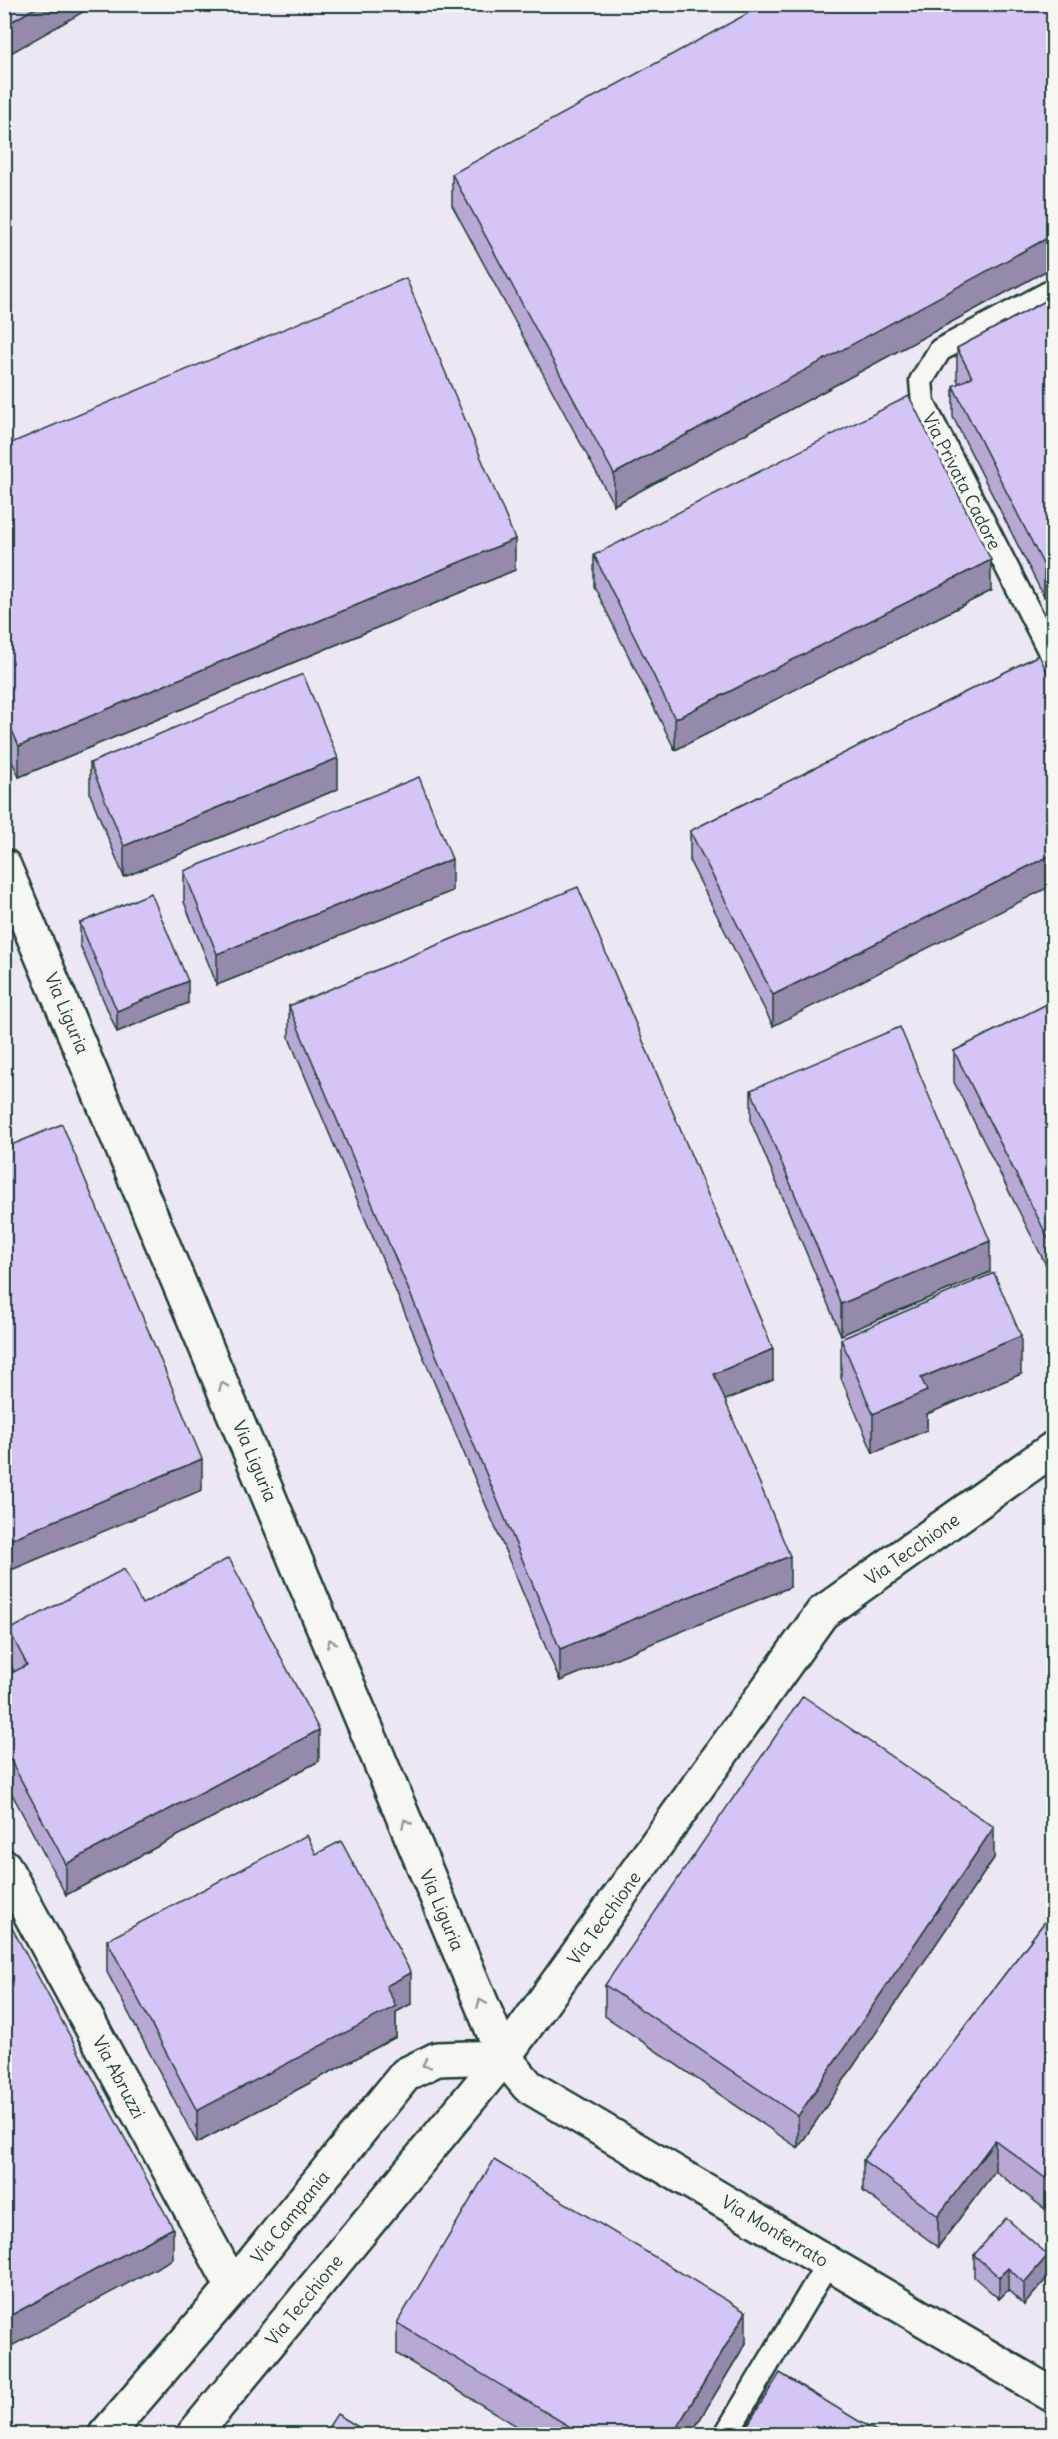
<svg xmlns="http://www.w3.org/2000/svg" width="1058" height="2439" font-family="Delius,sans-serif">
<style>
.built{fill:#ece7f3}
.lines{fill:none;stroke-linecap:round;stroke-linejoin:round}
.lane-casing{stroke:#1f3d34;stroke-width:27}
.street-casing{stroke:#1f3d34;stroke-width:38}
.lane{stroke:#f6f6f2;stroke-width:22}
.street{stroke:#f6f6f2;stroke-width:33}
.wall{fill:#b7a9d4;stroke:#1f3d34;stroke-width:1.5}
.shaded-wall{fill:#9589ac;stroke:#1f3d34;stroke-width:1.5}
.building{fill:#d5c4f6;stroke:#1f3d34;stroke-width:1.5}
.oneway{stroke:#8a9a93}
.labels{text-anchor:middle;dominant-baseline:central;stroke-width:6;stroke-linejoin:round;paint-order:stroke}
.street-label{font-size:18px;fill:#1f3d34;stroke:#f6f6f2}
</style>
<rect width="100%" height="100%" fill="#f6f6f2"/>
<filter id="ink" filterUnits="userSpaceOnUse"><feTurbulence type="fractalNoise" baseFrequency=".0167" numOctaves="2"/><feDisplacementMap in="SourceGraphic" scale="12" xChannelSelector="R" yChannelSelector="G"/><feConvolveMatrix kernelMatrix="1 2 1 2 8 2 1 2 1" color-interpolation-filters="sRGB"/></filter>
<g filter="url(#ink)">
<rect class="built" x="5" y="5" width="1048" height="2429"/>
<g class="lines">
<g class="lane-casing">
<g id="lane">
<path d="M 1054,290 L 940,350 L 921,381 L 923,403 L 1054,660"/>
<path d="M 726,2434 L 828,2263"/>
</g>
</g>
<g class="street-casing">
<g id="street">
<path d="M 4,866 L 504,2057 L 528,2086 L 1054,2396"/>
<path d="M 4,1866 L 233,2287"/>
<path d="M 106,2434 L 233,2287 L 406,2074 L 437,2059 L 504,2057"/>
<path d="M 194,2434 L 504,2057 L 822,1613 L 1054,1448"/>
</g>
</g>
<use href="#lane" class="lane"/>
<use href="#street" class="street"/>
</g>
<g class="wall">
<path d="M 1053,4 L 1053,267 L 614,505 L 452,205 L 452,174 Z"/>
<path d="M 1053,297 L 1044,597 L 953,417 L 953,386 L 959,383 L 957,379 L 957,348 Z"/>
<path d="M 4,446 L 515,570 L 19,777 L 4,743 Z"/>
<path d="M 594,555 L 991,591 L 675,750 L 594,586 Z"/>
<path d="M 1039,655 L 773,1026 L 690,862 L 690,831 Z"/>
<path d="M 90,763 L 338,789 L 124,877 L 90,794 Z"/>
<path d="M 184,871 L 452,891 L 217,985 L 184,902 Z"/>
<path d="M 80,923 L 188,1003 L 117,1032 L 80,945 Z"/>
<path d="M 1053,1001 L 1053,1279 L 954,1082 L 954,1051 Z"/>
<path d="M 289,1006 L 773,1380 L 725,1400 L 790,1587 L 560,1681 L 289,1038 Z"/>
<path d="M 751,1090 L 990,1272 L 841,1335 L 751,1122 Z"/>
<path d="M 841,1339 L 1021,1374 L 927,1414 L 927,1430 L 873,1453 L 841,1378 Z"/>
<path d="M 142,1604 L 319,1761 L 66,1895 L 4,1779 L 4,1677 L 14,1671 L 9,1661 L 9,1630 Z"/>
<path d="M 316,1854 L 411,2004 L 396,2012 L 396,2037 L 197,2143 L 107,1972 L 107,1940 Z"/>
<path d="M 994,1858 L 798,2148 L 605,2016 L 605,1985 Z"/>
<path d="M 1053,1911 L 1045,2209 L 995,2171 L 938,2247 L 863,2191 L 863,2160 Z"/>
<path d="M 974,2255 L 1048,2277 L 1024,2305 L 1008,2290 L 999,2299 L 974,2277 Z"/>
<path d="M 397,2323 L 746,2343 L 691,2434 L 530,2434 L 397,2354 Z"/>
</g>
<g class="shaded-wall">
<path d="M 42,4 L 97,4 L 4,57 L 4,26 Z"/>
<path d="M 1053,235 L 1053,267 L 614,505 L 614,474 Z"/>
<path d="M 515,539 L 515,570 L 19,777 L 19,746 Z"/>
<path d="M 991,560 L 991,591 L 675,750 L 675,719 Z"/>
<path d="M 1053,561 L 1053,592 L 1044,597 L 1044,566 Z"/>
<path d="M 338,758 L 338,789 L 124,877 L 124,846 Z"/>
<path d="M 1053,854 L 1053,885 L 773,1026 L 773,995 Z"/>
<path d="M 452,859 L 452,891 L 217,985 L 217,954 Z"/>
<path d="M 188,981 L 188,1003 L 117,1032 L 117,1011 Z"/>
<path d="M 990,1241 L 990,1272 L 841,1335 L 841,1304 Z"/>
<path d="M 1021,1336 L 1021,1374 L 927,1414 L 927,1430 L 873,1453 L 873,1414 L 921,1378 Z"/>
<path d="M 773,1349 L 773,1380 L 714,1405 L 714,1374 Z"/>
<path d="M 202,1459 L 202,1490 L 4,1573 L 4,1542 Z"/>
<path d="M 790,1556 L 790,1587 L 560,1681 L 560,1649 Z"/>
<path d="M 319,1730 L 319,1761 L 66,1895 L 66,1864 Z"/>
<path d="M 994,1827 L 994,1858 L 798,2148 L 798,2116 Z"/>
<path d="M 411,1973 L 411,2004 L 396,2012 L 396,2037 L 197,2143 L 197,2111 L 386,1986 Z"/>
<path d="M 995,2140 L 995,2171 L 938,2247 L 938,2216 Z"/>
<path d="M 1053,2167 L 1053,2198 L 1045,2209 L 1045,2178 Z"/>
<path d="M 173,2228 L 173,2259 L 4,2350 L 4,2319 Z"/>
<path d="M 1048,2255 L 1048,2277 L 1024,2305 L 1024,2283 Z"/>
<path d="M 1008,2268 L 1008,2290 L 999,2299 L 999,2277 Z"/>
<path d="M 746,2312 L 746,2343 L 691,2434 L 673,2434 Z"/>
</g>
<g class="building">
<path d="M 4,4 L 42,4 L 4,26 Z"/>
<path d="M 765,4 L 1053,4 L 1053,235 L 614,474 L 452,174 Z"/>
<path d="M 406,278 L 515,539 L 19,746 L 4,712 L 4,446 Z"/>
<path d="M 1053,297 L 1053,561 L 1044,566 L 953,386 L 972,377 L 957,348 Z"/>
<path d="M 909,396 L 991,560 L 675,719 L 594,555 Z"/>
<path d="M 1039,655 L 1053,685 L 1053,854 L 773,995 L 690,831 Z"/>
<path d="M 303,674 L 338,758 L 124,846 L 90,763 Z"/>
<path d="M 419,777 L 452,859 L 217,954 L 184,871 Z"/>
<path d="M 578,887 L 773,1349 L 714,1374 L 790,1556 L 560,1649 L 289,1006 Z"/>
<path d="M 151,893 L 188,981 L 117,1011 L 80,923 Z"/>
<path d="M 1053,1001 L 1053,1248 L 954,1051 Z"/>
<path d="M 900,1027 L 990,1241 L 841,1304 L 751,1090 Z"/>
<path d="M 62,1124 L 202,1459 L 4,1542 L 4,1148 Z"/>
<path d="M 994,1273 L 1021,1336 L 921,1378 L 927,1391 L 873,1414 L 841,1339 Z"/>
<path d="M 229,1558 L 319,1730 L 66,1864 L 4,1748 L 4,1677 L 27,1665 L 9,1630 L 124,1569 L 142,1604 Z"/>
<path d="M 803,1696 L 994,1827 L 798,2116 L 605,1985 Z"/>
<path d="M 307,1835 L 316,1854 L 341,1841 L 411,1973 L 386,1986 L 396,2006 L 197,2111 L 107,1940 Z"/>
<path d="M 1053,1911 L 1053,2167 L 1045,2178 L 995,2140 L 938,2216 L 863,2160 Z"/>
<path d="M 4,1913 L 173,2228 L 4,2319 Z"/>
<path d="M 494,2160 L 746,2312 L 673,2434 L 582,2434 L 397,2323 Z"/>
<path d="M 1006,2218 L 1048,2255 L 1024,2283 L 1008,2268 L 999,2277 L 974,2255 Z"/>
<path d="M 780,2373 L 880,2434 L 742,2434 Z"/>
<path d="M 337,2414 L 370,2434 L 324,2434 Z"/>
</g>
<defs><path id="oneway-chevron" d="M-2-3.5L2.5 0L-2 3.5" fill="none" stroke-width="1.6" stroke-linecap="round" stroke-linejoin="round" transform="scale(1.5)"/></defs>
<g class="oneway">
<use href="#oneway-chevron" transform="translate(223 1386) rotate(-113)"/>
<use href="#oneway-chevron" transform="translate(331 1643) rotate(-113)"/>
<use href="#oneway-chevron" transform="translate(406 1823) rotate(-113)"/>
<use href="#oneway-chevron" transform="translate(481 2003) rotate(-113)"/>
<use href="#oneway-chevron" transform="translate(426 2064) rotate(154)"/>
</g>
</g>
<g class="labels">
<g class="street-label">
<text transform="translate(962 481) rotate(63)">Via Privata Cadore</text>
<text transform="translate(67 1013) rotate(67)">Via Liguria</text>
<text transform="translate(255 1461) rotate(67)">Via Liguria</text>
<text transform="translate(912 1549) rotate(-35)">Via Tecchione</text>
<text transform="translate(442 1910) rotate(67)">Via Liguria</text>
<text transform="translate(604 1918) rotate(-54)">Via Tecchione</text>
<text transform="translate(119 2077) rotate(62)">Via Abruzzi</text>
<text transform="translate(290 2217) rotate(-51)">Via Campania</text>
<text transform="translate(775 2231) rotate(31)">Via Monferrato</text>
<text transform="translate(304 2300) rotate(-51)">Via Tecchione</text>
</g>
</g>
<rect width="1058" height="2439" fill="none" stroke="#f6f6f2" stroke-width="24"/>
<rect x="12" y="12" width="1034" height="2415" fill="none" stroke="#1f3d34" stroke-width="2" filter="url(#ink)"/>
</svg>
